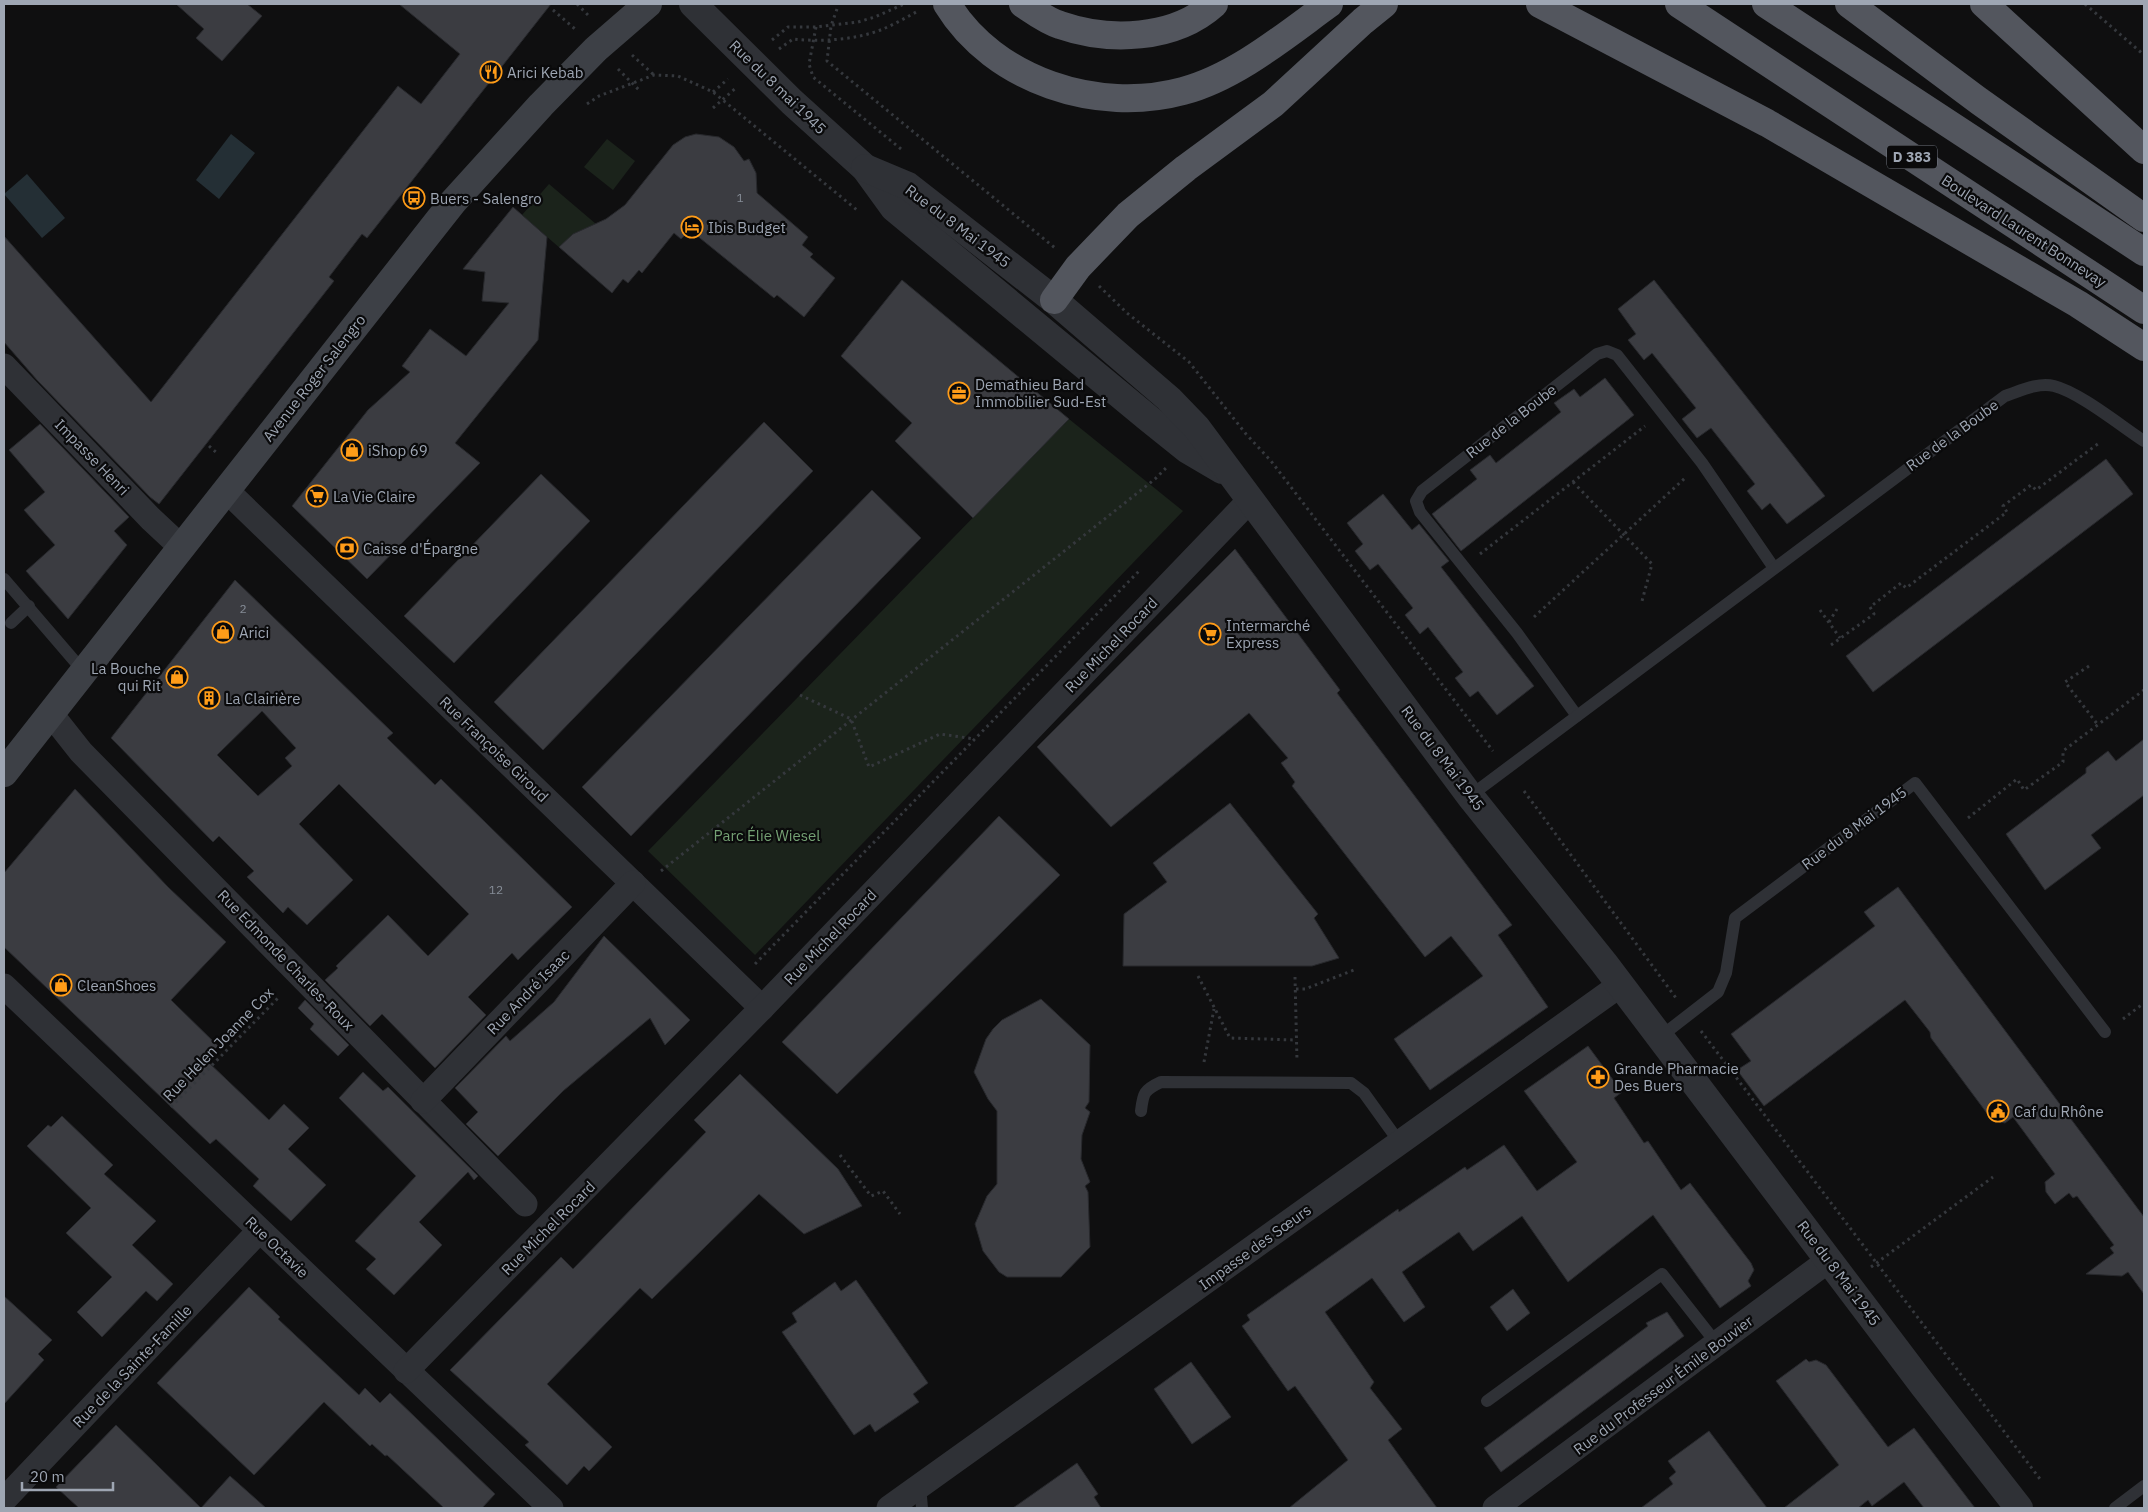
<svg xmlns="http://www.w3.org/2000/svg" width="2148" height="1512" font-family="'IBM Plex Sans',sans-serif">
<style>
.green{fill:#1b231b}
.water{fill:#242f35}
.building{fill:#3b3c41;stroke:#28292d;fill-rule:evenodd}
.lines{fill:none;stroke-linecap:round;stroke-linejoin:round}
.path{stroke:#35383d;stroke-width:3;stroke-dasharray:2.5 4;stroke-linecap:butt}
.service{stroke:#2f3136;stroke-width:12}
.minor{stroke:#2f3136;stroke-width:25}
.tertiary{stroke:#2f3136;stroke-width:28}
.secondary{stroke:#3d4046;stroke-width:28}
.trunk{stroke:#53565e;stroke-width:28}
.labels{text-anchor:middle;dominant-baseline:central;stroke-width:4.5;stroke-linejoin:round;paint-order:stroke}
.number-label{font-size:12px;fill:#858c96}
.shield{fill:#0a0a0b;stroke:#727781;stroke-width:1}
.shield-label{font-size:14px;font-weight:bold;fill:#9ea6b3}
.poi-label{font-size:15px;fill:#9ea6b3;stroke:#0a0a0b;text-anchor:start}
.street-label{font-size:15px;fill:#9ea6b3;stroke:#0a0a0b}
.park-label{font-size:15px;fill:#74a073;stroke:#0a0a0b}
</style>
<rect width="100%" height="100%" fill="#0f0f10"/>
<g class="green">
<path d="M 607,139 L 635,161 L 613,190 L 584,167 Z"/>
<path d="M 549,184 L 596,224 L 573,234 L 561,249 L 522,215 Z"/>
<path d="M 1069,419 L 1183,511 L 755,955 L 648,851 Z"/>
</g>
<g class="water">
<path d="M 231,134 L 255,153 L 219,199 L 196,180 Z"/>
<path d="M 27,174 L 65,218 L 42,238 L 4,194 Z"/>
</g>
<g class="building">
<path d="M 176,4 L 247,4 L 262,16 L 222,61 L 196,38 L 204,29 Z"/>
<path d="M 399,4 L 551,4 L 367,238 L 362,234 L 329,277 L 334,281 L 159,504 L 150,497 L 37,380 L 4,342 L 4,236 L 151,402 L 398,86 L 421,104 L 460,54 Z"/>
<path d="M 696,134 L 719,137 L 734,147 L 744,161 L 749,159 L 756,173 L 757,193 L 808,237 L 802,245 L 813,254 L 810,257 L 835,278 L 804,317 L 777,295 L 774,298 L 690,230 L 681,239 L 674,233 L 642,273 L 639,270 L 628,283 L 623,279 L 612,293 L 559,247 L 573,234 L 606,219 L 625,205 L 673,145 L 685,137 Z"/>
<path d="M 513,207 L 547,237 L 538,340 L 455,443 L 480,463 L 367,579 L 292,506 L 368,410 L 410,372 L 402,366 L 430,329 L 466,356 L 509,303 L 482,301 L 485,272 L 463,269 Z"/>
<path d="M 902,280 L 1069,419 L 973,518 L 895,441 L 912,423 L 841,356 Z"/>
<path d="M 1654,280 L 1825,496 L 1787,524 L 1770,503 L 1762,510 L 1747,491 L 1755,484 L 1711,428 L 1697,438 L 1682,419 L 1696,408 L 1652,353 L 1644,360 L 1628,340 L 1636,334 L 1618,309 Z"/>
<path d="M 1605,378 L 1634,415 L 1461,551 L 1432,514 L 1477,479 L 1470,470 L 1490,455 L 1496,463 L 1561,412 L 1554,403 L 1574,389 L 1580,397 Z"/>
<path d="M 764,422 L 813,471 L 543,750 L 494,702 Z"/>
<path d="M 40,424 L 129,517 L 114,531 L 127,545 L 68,619 L 26,571 L 55,545 L 24,510 L 45,492 L 9,450 Z"/>
<path d="M 2106,459 L 2133,494 L 1873,692 L 1846,656 Z"/>
<path d="M 541,474 L 590,521 L 454,663 L 404,616 Z"/>
<path d="M 872,490 L 921,538 L 631,836 L 582,787 Z"/>
<path d="M 1383,494 L 1412,530 L 1419,524 L 1449,561 L 1441,567 L 1534,686 L 1497,715 L 1478,691 L 1470,697 L 1455,678 L 1463,672 L 1428,627 L 1420,634 L 1405,615 L 1413,608 L 1378,564 L 1370,570 L 1355,551 L 1363,544 L 1347,523 Z"/>
<path d="M 1235,549 L 1340,690 L 1337,693 L 1512,925 L 1498,935 L 1548,1007 L 1430,1090 L 1394,1039 L 1483,976 L 1451,936 L 1425,957 L 1292,786 L 1295,782 L 1281,763 L 1288,758 L 1249,713 L 1111,827 L 1037,747 Z"/>
<path d="M 235,580 L 393,733 L 387,738 L 435,785 L 441,779 L 572,907 L 518,960 L 512,953 L 468,997 L 486,1015 L 435,1068 L 382,1014 L 370,1026 L 325,980 L 338,968 L 336,966 L 388,915 L 428,956 L 469,914 L 339,784 L 299,824 L 353,880 L 307,925 L 288,907 L 283,913 L 247,877 L 254,871 L 219,836 L 213,842 L 111,738 ZM 262,711 L 296,748 L 285,758 L 292,766 L 258,796 L 217,755 Z"/>
<path d="M 2144,739 L 2144,795 L 2091,835 L 2101,848 L 2045,890 L 2006,834 L 2086,773 L 2086,768 L 2108,751 L 2116,761 Z"/>
<path d="M 75,789 L 168,887 L 226,942 L 171,1000 L 218,1046 L 205,1059 L 269,1120 L 284,1104 L 309,1128 L 288,1149 L 326,1185 L 291,1221 L 253,1186 L 259,1179 L 216,1139 L 210,1144 L 4,947 L 4,873 Z"/>
<path d="M 1230,803 L 1318,914 L 1314,918 L 1339,958 L 1312,966 L 1123,966 L 1124,914 L 1167,882 L 1153,863 Z"/>
<path d="M 999,816 L 1060,875 L 837,1094 L 782,1042 Z"/>
<path d="M 1898,887 L 2144,1217 L 2144,1294 L 2128,1272 L 2122,1276 L 2086,1274 L 2114,1253 L 2110,1248 L 2114,1245 L 2077,1196 L 2073,1198 L 2069,1193 L 2055,1204 L 2046,1192 L 2045,1182 L 2055,1174 L 2013,1117 L 2005,1123 L 1992,1120 L 1931,1038 L 1930,1032 L 1905,1000 L 1764,1106 L 1737,1070 L 1751,1061 L 1731,1034 L 1875,926 L 1864,912 Z"/>
<path d="M 604,936 L 690,1020 L 665,1045 L 650,1018 L 563,1091 L 498,1156 L 466,1124 L 478,1112 L 455,1088 L 506,1036 L 510,1041 L 554,1002 Z"/>
<path d="M 1041,999 L 1090,1045 L 1089,1102 L 1085,1108 L 1090,1112 L 1082,1135 L 1081,1159 L 1090,1182 L 1085,1186 L 1088,1192 L 1090,1247 L 1061,1277 L 1007,1277 L 999,1272 L 983,1251 L 975,1224 L 987,1196 L 997,1184 L 997,1111 L 988,1099 L 974,1072 L 986,1039 L 993,1029 L 1002,1020 Z"/>
<path d="M 305,1000 L 349,1045 L 338,1056 L 310,1029 L 314,1024 L 298,1008 Z"/>
<path d="M 1588,1046 L 1622,1092 L 1614,1098 L 1644,1143 L 1648,1141 L 1681,1190 L 1690,1183 L 1751,1263 L 1754,1270 L 1748,1281 L 1751,1286 L 1720,1308 L 1653,1215 L 1568,1282 L 1522,1216 L 1473,1251 L 1459,1232 L 1402,1272 L 1425,1307 L 1404,1322 L 1372,1278 L 1325,1312 L 1374,1382 L 1370,1388 L 1402,1429 L 1388,1440 L 1437,1508 L 1289,1508 L 1348,1460 L 1295,1386 L 1288,1391 L 1242,1326 L 1250,1320 L 1247,1315 L 1398,1209 L 1399,1212 L 1465,1167 L 1467,1170 L 1504,1145 L 1537,1191 L 1577,1162 L 1524,1091 Z"/>
<path d="M 363,1072 L 383,1091 L 388,1087 L 478,1176 L 474,1180 L 468,1172 L 419,1222 L 442,1245 L 394,1295 L 366,1269 L 376,1259 L 355,1241 L 416,1176 L 339,1098 Z"/>
<path d="M 740,1074 L 838,1169 L 862,1206 L 804,1234 L 759,1194 L 652,1299 L 640,1288 L 547,1384 L 612,1447 L 589,1471 L 584,1466 L 567,1485 L 525,1445 L 529,1442 L 450,1370 L 561,1257 L 573,1269 L 706,1132 L 694,1120 Z"/>
<path d="M 62,1116 L 113,1165 L 104,1174 L 156,1221 L 132,1245 L 173,1284 L 157,1301 L 146,1291 L 102,1337 L 77,1312 L 112,1277 L 66,1233 L 91,1208 L 27,1146 L 48,1125 L 51,1127 Z"/>
<path d="M 856,1280 L 928,1383 L 913,1394 L 919,1402 L 875,1432 L 870,1424 L 854,1435 L 782,1332 L 797,1322 L 792,1313 L 835,1282 L 841,1291 Z"/>
<path d="M 249,1287 L 280,1317 L 278,1319 L 359,1395 L 365,1388 L 380,1403 L 390,1393 L 495,1494 L 482,1508 L 444,1508 L 387,1455 L 385,1456 L 372,1444 L 370,1446 L 324,1402 L 254,1475 L 157,1383 Z"/>
<path d="M 1513,1289 L 1530,1313 L 1507,1331 L 1490,1307 Z"/>
<path d="M 4,1296 L 52,1340 L 38,1354 L 44,1360 L 4,1404 Z"/>
<path d="M 1667,1312 L 1684,1336 L 1501,1472 L 1484,1448 L 1648,1326 L 1646,1323 Z"/>
<path d="M 1806,1359 L 1809,1362 L 1816,1360 L 1826,1365 L 1888,1447 L 1914,1428 L 1975,1508 L 1924,1508 L 1904,1482 L 1872,1506 L 1868,1500 L 1858,1508 L 1784,1508 L 1839,1465 L 1776,1381 Z"/>
<path d="M 1191,1362 L 1231,1417 L 1192,1444 L 1154,1389 Z"/>
<path d="M 116,1425 L 201,1508 L 230,1476 L 266,1508 L 79,1508 L 56,1487 Z"/>
<path d="M 1709,1431 L 1767,1508 L 1641,1508 L 1673,1484 L 1669,1478 L 1676,1472 L 1668,1461 Z"/>
<path d="M 1077,1463 L 1098,1494 L 1094,1497 L 1101,1508 L 1013,1508 Z"/>
</g>
<g class="lines">
<g class="path">
<path d="M 577,4 L 590,17"/>
<path d="M 2085,4 L 2144,55"/>
<path d="M 837,9 L 831,26 L 827,61 L 1055,248"/>
<path d="M 553,10 L 575,29"/>
<path d="M 816,27 L 809,64 L 813,77 L 901,149"/>
<path d="M 772,40 L 788,27 L 816,27 L 858,22 L 875,17 L 904,4"/>
<path d="M 779,49 L 793,39 C 821,42 856,40 883,29 C 895,24 907,17 918,11"/>
<path d="M 632,55 L 654,75"/>
<path d="M 618,69 L 640,91"/>
<path d="M 713,92 L 728,79"/>
<path d="M 587,104 L 599,96 L 654,75 L 678,76 L 713,92 L 857,210"/>
<path d="M 713,108 L 737,87"/>
<path d="M 1099,286 L 1127,313 L 1189,362 L 1246,434 L 1271,461 L 1493,751"/>
<path d="M 209,446 L 218,454"/>
<path d="M 1573,482 L 1652,564 L 1642,601"/>
<path d="M 1480,554 L 1645,426"/>
<path d="M 1820,610 L 1840,638"/>
<path d="M 1534,617 L 1685,478"/>
<path d="M 1829,622 L 1837,609"/>
<path d="M 1831,645 L 1874,614 L 1870,607 L 1901,583 L 1906,588 L 2007,512 L 2003,506 L 2031,485 L 2036,490 L 2099,443"/>
<path d="M 2089,666 L 2065,682 L 2098,725"/>
<path d="M 800,695 L 851,719 L 869,767 L 940,734 L 975,739"/>
<path d="M 1524,791 L 1676,998"/>
<path d="M 1968,818 L 2017,779 L 2024,790 L 2063,762 L 2063,751 L 2144,690"/>
<path d="M 661,871 L 1155,479 L 1166,468"/>
<path d="M 755,964 L 1139,571"/>
<path d="M 1198,976 L 1230,1038 L 1296,1040"/>
<path d="M 1295,977 L 1297,1061"/>
<path d="M 1296,989 L 1305,989 L 1354,970"/>
<path d="M 2123,1019 L 2144,1003"/>
<path d="M 1701,1031 L 2040,1479"/>
<path d="M 1204,1062 L 1214,1009"/>
<path d="M 171,1107 L 280,996"/>
<path d="M 840,1155 L 871,1196 L 883,1191 L 900,1214"/>
<path d="M 1871,1267 L 1993,1177"/>
</g>
<g class="service">
<path d="M 4,579 L 84,672"/>
<path d="M 11,623 L 29,606"/>
<path d="M 1577,716 L 1517,633 L 1420,512 L 1416,501 L 1422,491 L 1597,354 L 1607,351 L 1617,355 L 1702,463 L 1774,568"/>
<path d="M 1470,796 L 2005,396 C 2020,391 2038,382 2054,386 C 2079,392 2121,426 2144,441"/>
<path d="M 1660,1037 L 1718,992 L 1726,973 L 1735,918 L 1915,783 L 2105,1032"/>
<path d="M 1141,1111 C 1143,1093 1144,1090 1161,1082 L 1351,1083 L 1364,1093 L 1400,1143"/>
<path d="M 1487,1401 L 1662,1274 L 1717,1344"/>
<path d="M 920,1486 L 922,1508"/>
<path d="M 2115,1508 L 2144,1486"/>
</g>
<g class="minor">
<path d="M 4,366 L 151,519 L 181,547"/>
<path d="M 226,490 L 762,1008"/>
<path d="M 51,714 L 81,752 L 525,1204"/>
<path d="M 4,986 L 551,1508"/>
<path d="M 423,1101 L 633,883"/>
<path d="M 406,1371 L 762,1008 L 1250,500"/>
<path d="M 4,1500 L 259,1231"/>
<path d="M 889,1508 L 1620,985"/>
<path d="M 1495,1508 L 1829,1260"/>
</g>
<g class="tertiary">
<path d="M 693,4 L 792,102 L 865,168 L 894,208 L 1148,418 L 1188,450 L 1222,470"/>
<path d="M 865,168 L 908,186 L 1054,300 L 1169,399 L 1197,428 L 1470,796 L 1604,963 L 1923,1385 L 2019,1508"/>
</g>
<path class="secondary" d="M 4,773 L 453,202 L 541,105 L 596,49 L 648,4"/>
<g class="trunk">
<path d="M 947,4 C 994,81 1098,114 1183,91 C 1236,77 1286,35 1329,4"/>
<path d="M 1023,4 C 1035,12 1047,21 1060,25 C 1109,42 1174,40 1214,4"/>
<path d="M 1540,4 L 1767,123 L 2078,304 L 2144,347"/>
<path d="M 1679,4 L 2144,310"/>
<path d="M 1766,4 L 2144,252"/>
<path d="M 1849,4 L 1979,101 L 2144,218"/>
<path d="M 1984,4 L 2144,150"/>
<path d="M 1054,300 L 1078,267 L 1128,215 L 1186,168 L 1273,104 L 1363,21 L 1384,4"/>
</g>
</g>
<defs>
<g id="restaurant-ring" transform="scale(1.125)"><circle r="9.5" fill="#0a0a0b" stroke="#ff9c18" stroke-width="1.5"/><path d="M-5-6h1v4h1v-4h1v4h1v-4h1v5L-1.5 .5V6h-2V.5L-5-1ZM5-6V6H3V1.5H1.5Q1.5-4 5-6Z" fill="#ff9c18"/></g>
<g id="bus-ring" transform="scale(1.125)"><circle r="9.5" fill="#0a0a0b" stroke="#ff9c18" stroke-width="1.5"/><path d="M-5-6H5V4H4V6H2V4H-2V6H-4V4H-5ZM-3.5-4V0h7V-4ZM-3.5 1.2v1.5H-2V1.2ZM2 1.2v1.5H3.5V1.2Z" fill="#ff9c18"/></g>
<g id="hotel-ring" transform="scale(1.125)"><circle r="9.5" fill="#0a0a0b" stroke="#ff9c18" stroke-width="1.5"/><path d="M-6-4.5h1.5V1H6V5H4.5V3h-9V5H-6ZM-4 0a1.8 1.8 0 1 1 3.6 0ZM.5 0V-2.5h3Q6-2.5 6 0Z" fill="#ff9c18"/></g>
<g id="office-ring" transform="scale(1.125)"><circle r="9.5" fill="#0a0a0b" stroke="#ff9c18" stroke-width="1.5"/><path d="M-6-3h4V-5.5h4V-3h4V5H-6ZM-1-4.5V-3h2v-1.5ZM-6 0V1H6V0Z" fill="#ff9c18"/></g>
<g id="shop-ring" transform="scale(1.125)"><circle r="9.5" fill="#0a0a0b" stroke="#ff9c18" stroke-width="1.5"/><path d="M-5-2.5h2.3a2.7 3.5 0 0 1 5.4 0H5L5.5 6h-11ZM-1.5-2.5h3a1.5 2.3 0 0 0-3 0Z" fill="#ff9c18"/></g>
<g id="supermarket-ring" transform="scale(1.125)"><circle r="9.5" fill="#0a0a0b" stroke="#ff9c18" stroke-width="1.5"/><path d="M-6-5.5h2.5l.6 2H6L4.5 2H-2.5L-4.4-4H-6ZM-1.5 3.2a1.3 1.3 0 1 0 .1 0ZM3 3.2a1.3 1.3 0 1 0 .1 0Z" fill="#ff9c18"/></g>
<g id="bank-ring" transform="scale(1.125)"><circle r="9.5" fill="#0a0a0b" stroke="#ff9c18" stroke-width="1.5"/><path d="M-6-4H6V4H-6ZM0-2.3a2.3 2.3 0 1 0 0 4.6a2.3 2.3 0 1 0 0-4.6Z" fill="#ff9c18"/></g>
<g id="building-ring" transform="scale(1.125)"><circle r="9.5" fill="#0a0a0b" stroke="#ff9c18" stroke-width="1.5"/><path d="M-4-6H4V6H1V3H-1V6H-4ZM-2.5-4.3h1.7v1.8h-1.7ZM.8-4.3h1.7v1.8H.8ZM-2.5-1h1.7V.8h-1.7ZM.8-1h1.7V.8H.8Z" fill="#ff9c18"/></g>
<g id="pharmacy-ring" transform="scale(1.125)"><circle r="9.5" fill="#0a0a0b" stroke="#ff9c18" stroke-width="1.5"/><path d="M-2-6h4v4h4v4h-4v4h-4v-4h-4v-4h4Z" fill="#ff9c18"/></g>
<g id="civic-ring" transform="scale(1.125)"><circle r="9.5" fill="#0a0a0b" stroke="#ff9c18" stroke-width="1.5"/><path d="M-.6-6.5H3V-4.5H.6V-3L4-1V1h2V6H-6V1h2V-1L-.6-3ZM-1.2 2.5V6h2.4V2.5Z" fill="#ff9c18"/></g>
</defs>
<g fill-rule="evenodd">
<use href="#restaurant-ring" x="491" y="72"/>
<use href="#bus-ring" x="414" y="198"/>
<use href="#hotel-ring" x="692" y="227"/>
<use href="#office-ring" x="959" y="393"/>
<use href="#shop-ring" x="352" y="450"/>
<use href="#supermarket-ring" x="317" y="496"/>
<use href="#bank-ring" x="347" y="548"/>
<use href="#shop-ring" x="223" y="632"/>
<use href="#supermarket-ring" x="1210" y="634"/>
<use href="#shop-ring" x="177" y="677"/>
<use href="#building-ring" x="209" y="698"/>
<use href="#shop-ring" x="61" y="985"/>
<use href="#pharmacy-ring" x="1598" y="1077"/>
<use href="#civic-ring" x="1998" y="1111"/>
</g>
<g class="labels">
<g class="number-label">
<text x="740" y="197">1</text>
<text x="243" y="608">2</text>
<text x="496" y="889">12</text>
</g>
<rect class="shield" x="1887" y="145.5" width="50" height="23" rx="4"/>
<g class="shield-label">
<text x="1912" y="157">D 383</text>
</g>
<g class="poi-label">
<text x="507" y="72">Arici Kebab</text>
<text x="430" y="198">Buers - Salengro</text>
<text x="708" y="227">Ibis Budget</text>
<text x="975" y="384">Demathieu Bard<tspan x="975" dy="17">Immobilier Sud-Est</tspan></text>
<text x="368" y="450">iShop 69</text>
<text x="333" y="496">La Vie Claire</text>
<text x="363" y="548">Caisse d'Épargne</text>
<text x="1226" y="625">Intermarché<tspan x="1226" dy="17">Express</tspan></text>
<text x="239" y="632">Arici</text>
<text x="161" y="668" text-anchor="end">La Bouche<tspan x="161" dy="17">qui Rit</tspan></text>
<text x="225" y="698">La Clairière</text>
<text x="77" y="985">CleanShoes</text>
<text x="1614" y="1068">Grande Pharmacie<tspan x="1614" dy="17">Des Buers</tspan></text>
<text x="2014" y="1111">Caf du Rhône</text>
</g>
<g class="street-label">
<text transform="translate(778 87) rotate(44)">Rue du 8 mai 1945</text>
<text transform="translate(958 226) rotate(37)">Rue du 8 Mai 1945</text>
<text transform="translate(2024 231) rotate(33)">Boulevard Laurent Bonnevay</text>
<text transform="translate(314 378) rotate(-52)">Avenue Roger Salengro</text>
<text transform="translate(1511 421) rotate(-38)">Rue de la Boube</text>
<text transform="translate(1952 435) rotate(-36)">Rue de la Boube</text>
<text transform="translate(92 457) rotate(46)">Impasse Henri</text>
<text transform="translate(1111 645) rotate(-46)">Rue Michel Rocard</text>
<text transform="translate(494 749) rotate(44)">Rue Françoise Giroud</text>
<text transform="translate(1443 758) rotate(53)">Rue du 8 Mai 1945</text>
<text transform="translate(1854 828) rotate(-37)">Rue du 8 Mai 1945</text>
<text transform="translate(830 937) rotate(-46)">Rue Michel Rocard</text>
<text transform="translate(286 960) rotate(46)">Rue Edmonde Charles-Roux</text>
<text transform="translate(528 992) rotate(-46)">Rue André Isaac</text>
<text transform="translate(218 1044) rotate(-46)">Rue Helen Joanne Cox</text>
<text transform="translate(548 1228) rotate(-45)">Rue Michel Rocard</text>
<text transform="translate(277 1247) rotate(44)">Rue Octavie</text>
<text transform="translate(1255 1247) rotate(-36)">Impasse des Sœurs</text>
<text transform="translate(1839 1273) rotate(53)">Rue du 8 Mai 1945</text>
<text transform="translate(132 1366) rotate(-46)">Rue de la Sainte-Famille</text>
<text transform="translate(1663 1385) rotate(-37)">Rue du Professeur Émile Bouvier</text>
</g>
<g class="park-label">
<text x="767" y="835">Parc Élie Wiesel</text>
</g>
</g>
<rect width="2148" height="1512" fill="none" stroke="#9ea6b3" stroke-width="10"/>
<path d="M22 1482v8h91v-8" fill="none" stroke="#9ea6b3" stroke-width="2.5"/>
<text x="30" y="1482" font-size="15" fill="#9ea6b3" stroke="#0a0a0b" stroke-width="4" paint-order="stroke">20 m</text>
</svg>
